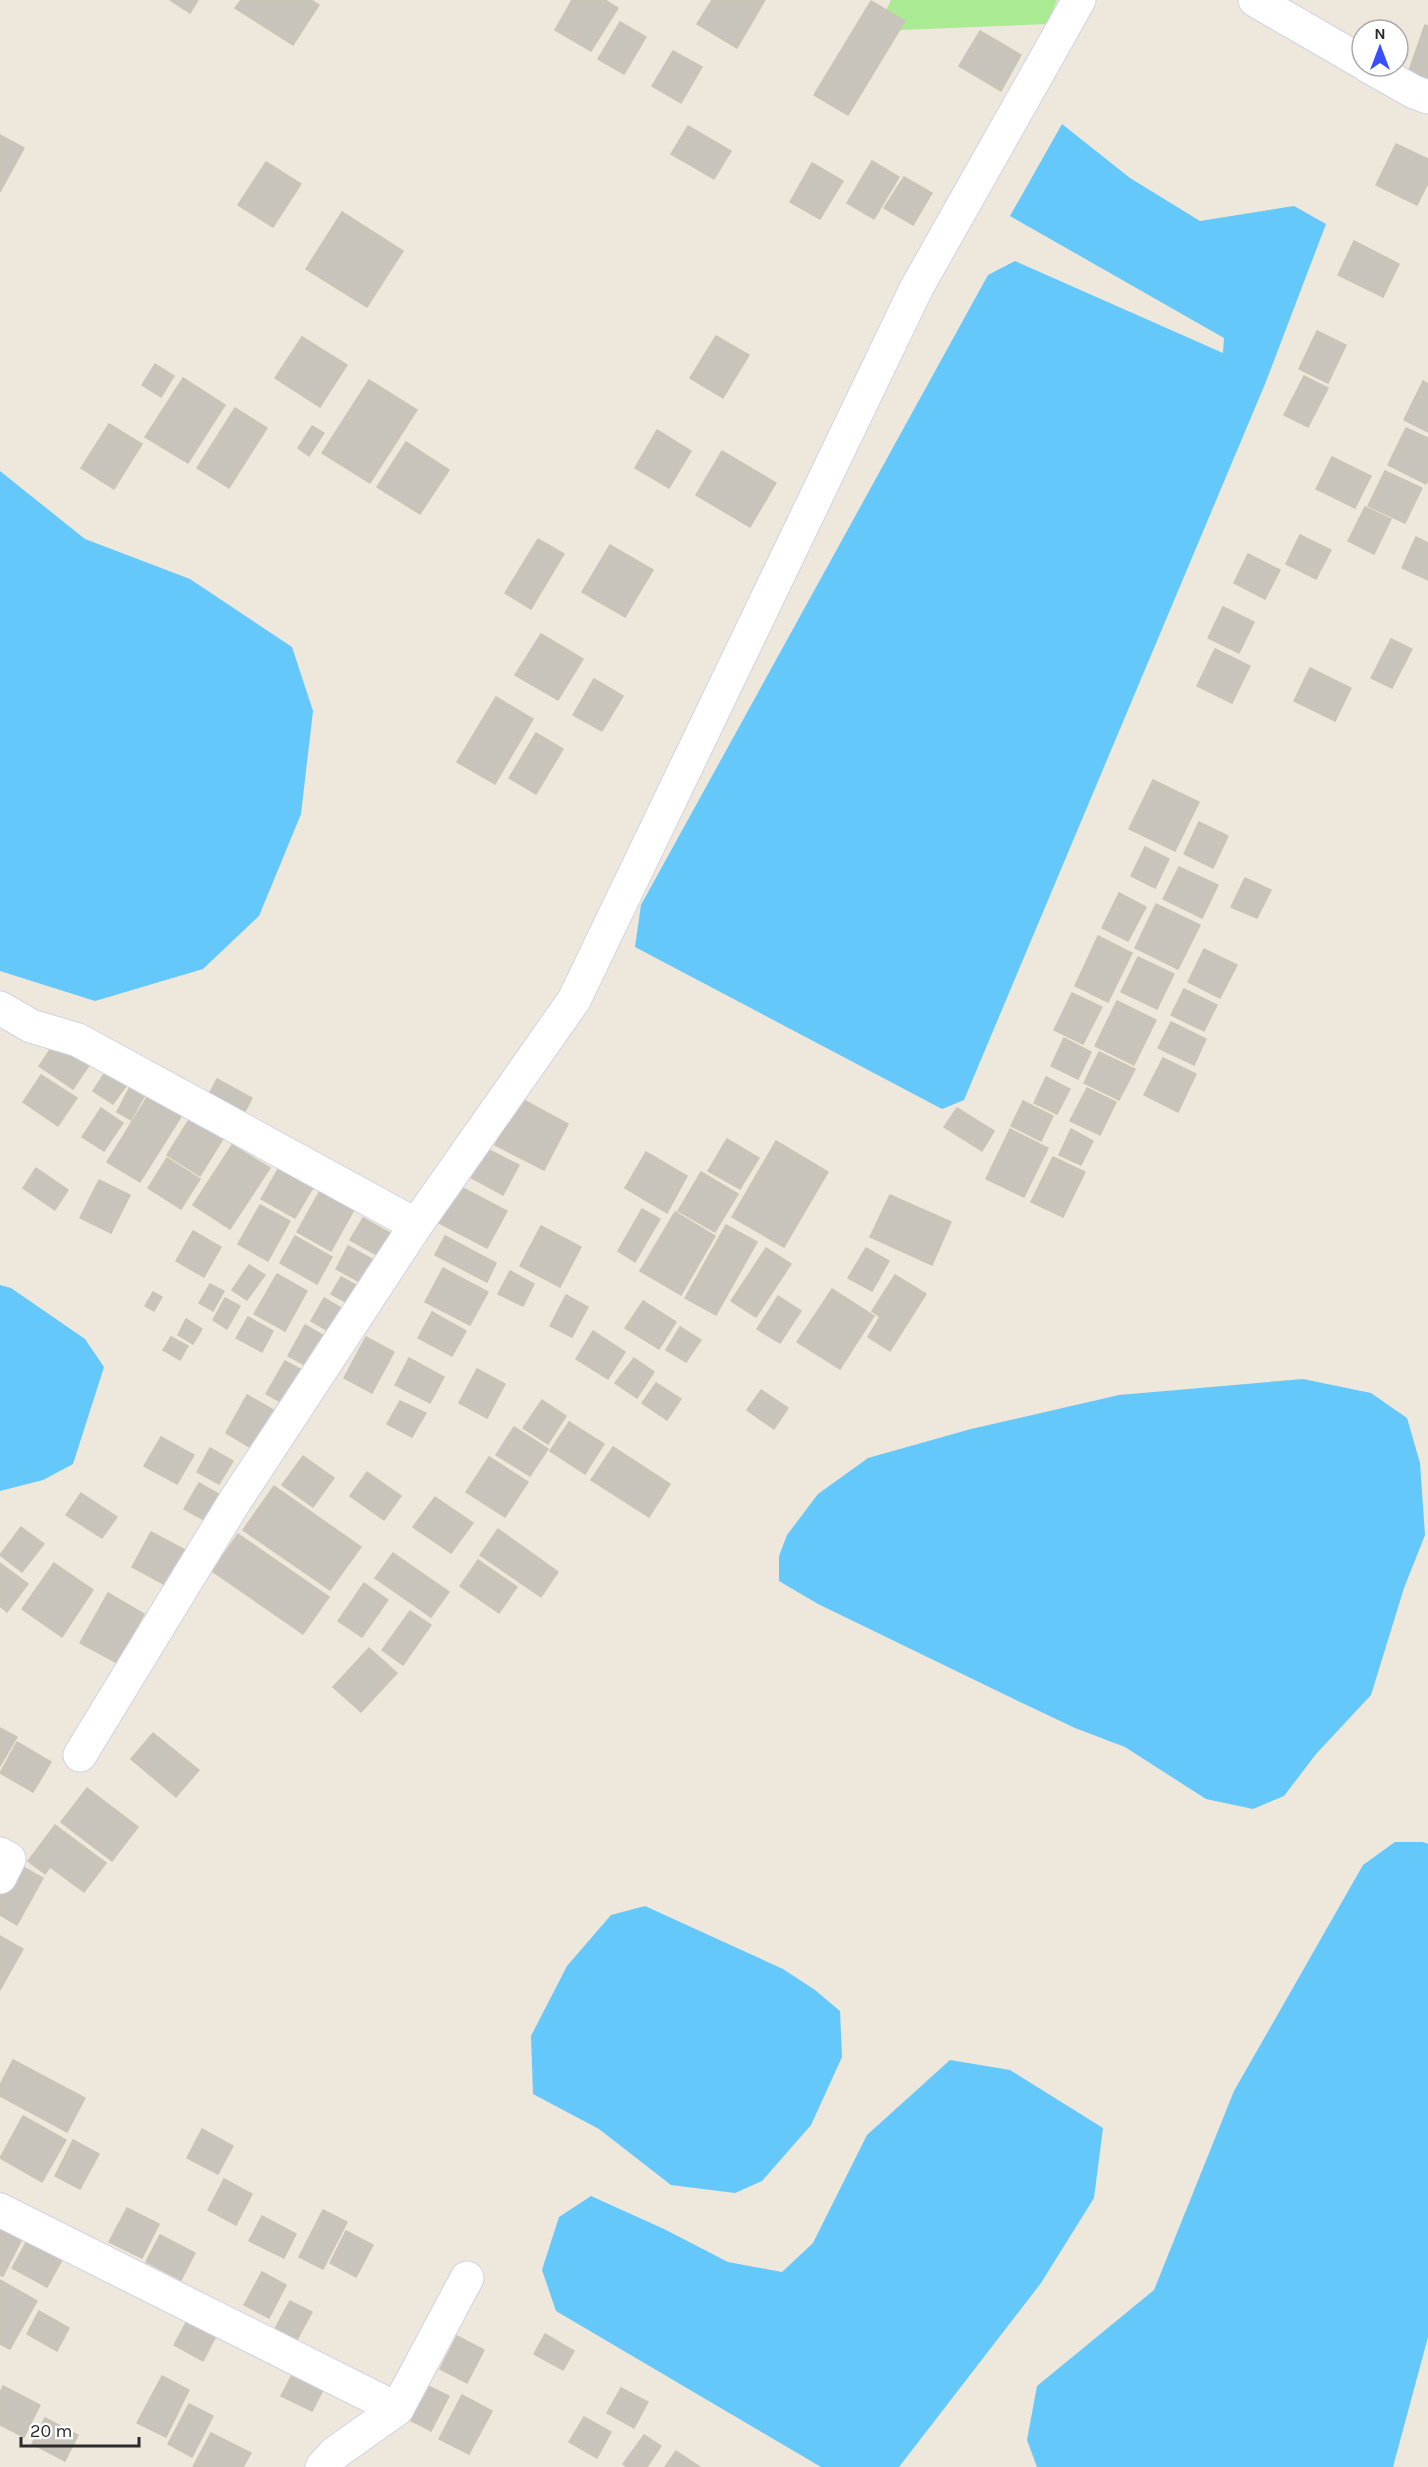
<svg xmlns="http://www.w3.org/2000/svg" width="1428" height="2467" font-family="Karla,sans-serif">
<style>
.green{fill:#aaea93}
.water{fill:#65c8fa}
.building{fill:#c9c4bb;stroke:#cac4b5;stroke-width:1.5}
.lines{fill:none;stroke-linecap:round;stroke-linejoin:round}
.street-casing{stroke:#d0d3e5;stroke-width:35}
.street{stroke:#fff;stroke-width:33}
</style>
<rect width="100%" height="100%" fill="#eee7db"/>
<path class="green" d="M 891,0 L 1057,0 L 1048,24 L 876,31 Z"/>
<g class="water">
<path d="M 1062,124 L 1130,178 L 1200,221 L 1294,206 L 1326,224 L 1265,384 L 964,1100 L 942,1109 L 635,947 L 641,905 L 988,275 L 1015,261 L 1223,353 L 1224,338 L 1010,216 Z"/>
<path d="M 0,471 L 85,539 L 190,579 L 292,647 L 313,711 L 301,814 L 259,916 L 203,969 L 95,1001 L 0,971 Z"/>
<path d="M 0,1285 L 11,1288 L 85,1339 L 104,1367 L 73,1464 L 43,1480 L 0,1491 Z"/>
<path d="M 1303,1379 L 1371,1393 L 1407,1418 L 1420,1463 L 1425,1535 L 1404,1588 L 1371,1695 L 1316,1754 L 1284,1796 L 1253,1809 L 1206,1799 L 1125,1747 L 1075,1728 L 1018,1701 L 818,1604 L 779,1581 L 779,1556 L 787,1535 L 818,1494 L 868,1458 L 971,1429 L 1119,1395 Z"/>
<path d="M 1395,1842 L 1423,1842 L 1428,1844 L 1428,2337 L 1393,2467 L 1037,2467 L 1027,2440 L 1037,2386 L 1154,2290 L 1234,2091 L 1363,1865 Z"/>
<path d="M 645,1906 L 783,1969 L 815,1990 L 840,2011 L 842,2057 L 811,2125 L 762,2181 L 735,2193 L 671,2185 L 599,2129 L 533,2094 L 531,2036 L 567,1966 L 611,1915 Z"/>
<path d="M 950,2060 L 1010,2070 L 1103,2128 L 1094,2198 L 1041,2283 L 899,2467 L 821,2467 L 556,2311 L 542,2270 L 559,2217 L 591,2196 L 664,2229 L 728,2262 L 782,2272 L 813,2243 L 867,2135 Z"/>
</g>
<g class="building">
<path d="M 170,0 L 198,0 L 190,13 Z"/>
<path d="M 241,0 L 311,0 L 319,5 L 293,45 L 235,8 Z"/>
<path d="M 572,0 L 605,0 L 618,8 L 591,51 L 555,30 Z"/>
<path d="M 712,0 L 765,0 L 737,48 L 697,24 Z"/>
<path d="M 871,1 L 905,21 L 848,115 L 814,95 Z"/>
<path d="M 620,22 L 646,37 L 624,74 L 598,59 Z"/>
<path d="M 1425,25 L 1428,26 L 1428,84 L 1407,76 Z"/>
<path d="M 980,31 L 1021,55 L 1001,91 L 959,66 Z"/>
<path d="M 673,51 L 702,67 L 681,103 L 652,86 Z"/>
<path d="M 688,126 L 731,151 L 714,179 L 671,154 Z"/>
<path d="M 0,135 L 24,148 L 0,192 Z"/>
<path d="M 1396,144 L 1428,159 L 1428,183 L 1417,205 L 1376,185 Z"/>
<path d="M 872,161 L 899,177 L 874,219 L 847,203 Z"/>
<path d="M 266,162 L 301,184 L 273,227 L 238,205 Z"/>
<path d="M 812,163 L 843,181 L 820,219 L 790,202 Z"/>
<path d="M 904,177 L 932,193 L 913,225 L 884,208 Z"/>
<path d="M 342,212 L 403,251 L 367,307 L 306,269 Z"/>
<path d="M 1354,241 L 1399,264 L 1383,297 L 1338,275 Z"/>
<path d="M 1317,331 L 1346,345 L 1328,383 L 1299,369 Z"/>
<path d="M 716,336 L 749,355 L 723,398 L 690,378 Z"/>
<path d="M 302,337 L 347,365 L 320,407 L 275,378 Z"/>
<path d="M 155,364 L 174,376 L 161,397 L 142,385 Z"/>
<path d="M 1304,376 L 1328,388 L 1308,427 L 1284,415 Z"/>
<path d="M 183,378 L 225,405 L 188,463 L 145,437 Z"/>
<path d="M 369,380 L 417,410 L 370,483 L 322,453 Z"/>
<path d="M 1423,381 L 1428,384 L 1428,432 L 1404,420 Z"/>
<path d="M 235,408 L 267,428 L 229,488 L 197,468 Z"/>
<path d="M 109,424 L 142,444 L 114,489 L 81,468 Z"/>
<path d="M 312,426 L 324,433 L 309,456 L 298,448 Z"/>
<path d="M 1406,428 L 1428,438 L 1428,479 L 1426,484 L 1388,465 Z"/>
<path d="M 657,430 L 691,451 L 669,488 L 635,468 Z"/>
<path d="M 406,442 L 449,470 L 420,514 L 377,487 Z"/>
<path d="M 722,451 L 776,483 L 750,527 L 696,495 Z"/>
<path d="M 1332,457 L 1371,476 L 1355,508 L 1316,489 Z"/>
<path d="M 1385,471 L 1422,488 L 1405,523 L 1368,506 Z"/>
<path d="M 1365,507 L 1391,519 L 1374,554 L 1348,541 Z"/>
<path d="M 1300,535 L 1331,550 L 1316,579 L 1286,564 Z"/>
<path d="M 1416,537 L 1428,543 L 1428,580 L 1402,568 Z"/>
<path d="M 538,539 L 564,554 L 531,609 L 505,593 Z"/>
<path d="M 610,545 L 653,570 L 625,617 L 582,592 Z"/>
<path d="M 1248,554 L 1280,570 L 1265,599 L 1234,583 Z"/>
<path d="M 1223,607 L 1254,622 L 1239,653 L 1208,638 Z"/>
<path d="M 541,634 L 583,659 L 558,700 L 515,675 Z"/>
<path d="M 1391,639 L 1412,649 L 1392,688 L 1371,678 Z"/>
<path d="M 1215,649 L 1250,666 L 1232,703 L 1197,686 Z"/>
<path d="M 1310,668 L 1351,688 L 1335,721 L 1294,701 Z"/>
<path d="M 594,679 L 623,696 L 602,731 L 573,715 Z"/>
<path d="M 496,697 L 533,719 L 495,784 L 457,762 Z"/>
<path d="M 536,733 L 563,749 L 536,794 L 509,778 Z"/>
<path d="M 1153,780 L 1199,802 L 1175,851 L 1129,829 Z"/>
<path d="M 1199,822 L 1228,836 L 1213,868 L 1184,854 Z"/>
<path d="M 1145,847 L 1169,859 L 1155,888 L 1131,876 Z"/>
<path d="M 1179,867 L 1218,885 L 1202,918 L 1163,899 Z"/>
<path d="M 1245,878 L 1271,890 L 1257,918 L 1231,907 Z"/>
<path d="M 1119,893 L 1146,907 L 1128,941 L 1102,928 Z"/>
<path d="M 1156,904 L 1200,925 L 1178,969 L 1135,948 Z"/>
<path d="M 1098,936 L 1132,953 L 1108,1002 L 1075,986 Z"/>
<path d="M 1204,949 L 1237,965 L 1220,998 L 1188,982 Z"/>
<path d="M 1138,957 L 1174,974 L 1157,1009 L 1121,992 Z"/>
<path d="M 1184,989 L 1217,1005 L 1204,1031 L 1171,1015 Z"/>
<path d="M 1072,993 L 1102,1007 L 1083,1044 L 1054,1030 Z"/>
<path d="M 1117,1001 L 1156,1020 L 1134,1065 L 1095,1046 Z"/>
<path d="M 1171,1022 L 1206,1039 L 1194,1065 L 1158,1048 Z"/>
<path d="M 1064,1038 L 1091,1052 L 1078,1079 L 1051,1066 Z"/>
<path d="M 56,1041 L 90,1064 L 73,1089 L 39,1066 Z"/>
<path d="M 1099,1052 L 1135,1069 L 1119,1100 L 1084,1083 Z"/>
<path d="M 1163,1058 L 1196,1074 L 1178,1112 L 1144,1095 Z"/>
<path d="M 110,1065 L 131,1079 L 113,1104 L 93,1091 Z"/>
<path d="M 41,1075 L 77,1098 L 58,1126 L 23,1102 Z"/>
<path d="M 1046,1077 L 1070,1089 L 1057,1114 L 1034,1103 Z"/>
<path d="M 217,1079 L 252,1098 L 240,1121 L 205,1102 Z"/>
<path d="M 132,1083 L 147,1091 L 131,1120 L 117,1112 Z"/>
<path d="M 1087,1088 L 1116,1102 L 1100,1135 L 1070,1121 Z"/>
<path d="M 151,1091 L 184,1112 L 140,1182 L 107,1162 Z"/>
<path d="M 520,1098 L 568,1124 L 544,1170 L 495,1145 Z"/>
<path d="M 1023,1101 L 1053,1116 L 1041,1141 L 1011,1126 Z"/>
<path d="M 101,1108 L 123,1123 L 104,1151 L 82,1137 Z"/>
<path d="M 957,1108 L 994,1131 L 982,1151 L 944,1127 Z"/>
<path d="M 190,1118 L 223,1139 L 200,1176 L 167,1155 Z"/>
<path d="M 1010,1129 L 1048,1148 L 1024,1197 L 986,1179 Z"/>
<path d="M 1071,1129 L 1093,1141 L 1081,1165 L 1059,1155 Z"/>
<path d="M 727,1139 L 759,1158 L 740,1189 L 708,1171 Z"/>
<path d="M 776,1141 L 828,1172 L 784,1247 L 732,1217 Z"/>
<path d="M 232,1145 L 270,1168 L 230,1229 L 193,1205 Z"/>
<path d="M 483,1147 L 519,1165 L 503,1195 L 468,1176 Z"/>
<path d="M 646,1152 L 687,1176 L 667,1213 L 625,1188 Z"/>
<path d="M 1053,1157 L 1085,1172 L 1063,1217 L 1031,1202 Z"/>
<path d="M 167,1158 L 200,1179 L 181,1209 L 148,1188 Z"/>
<path d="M 280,1166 L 314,1186 L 295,1218 L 261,1199 Z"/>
<path d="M 36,1168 L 68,1190 L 55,1210 L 23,1188 Z"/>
<path d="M 701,1172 L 738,1194 L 715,1232 L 678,1211 Z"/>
<path d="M 99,1180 L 130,1195 L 111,1233 L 80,1218 Z"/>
<path d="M 457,1185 L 507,1211 L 487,1248 L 437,1222 Z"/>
<path d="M 321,1189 L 355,1208 L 331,1251 L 297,1232 Z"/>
<path d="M 890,1195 L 951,1222 L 932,1265 L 870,1237 Z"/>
<path d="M 260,1205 L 290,1221 L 268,1261 L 238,1244 Z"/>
<path d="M 642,1209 L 660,1219 L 635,1262 L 618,1251 Z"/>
<path d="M 675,1212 L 715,1236 L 681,1295 L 640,1271 Z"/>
<path d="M 363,1218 L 395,1236 L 382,1258 L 350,1240 Z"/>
<path d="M 726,1225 L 757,1242 L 716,1315 L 685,1298 Z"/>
<path d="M 541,1226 L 581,1247 L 560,1287 L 520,1266 Z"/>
<path d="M 193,1231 L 221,1247 L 204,1277 L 176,1261 Z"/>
<path d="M 295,1236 L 332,1257 L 317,1284 L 280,1263 Z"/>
<path d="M 445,1236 L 496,1263 L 487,1282 L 435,1255 Z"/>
<path d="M 348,1246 L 381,1264 L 369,1287 L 336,1269 Z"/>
<path d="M 766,1248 L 791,1264 L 756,1317 L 731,1301 Z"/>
<path d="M 866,1248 L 889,1261 L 872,1291 L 848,1278 Z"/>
<path d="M 249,1265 L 265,1275 L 247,1300 L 232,1290 Z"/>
<path d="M 443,1268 L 488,1292 L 470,1325 L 425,1302 Z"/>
<path d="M 510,1271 L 534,1284 L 523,1306 L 498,1294 Z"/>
<path d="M 277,1274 L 307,1291 L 285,1331 L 254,1314 Z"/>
<path d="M 895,1275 L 926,1294 L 890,1351 L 868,1337 L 880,1317 L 872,1311 Z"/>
<path d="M 341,1277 L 365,1290 L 355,1307 L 331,1294 Z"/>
<path d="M 210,1284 L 224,1291 L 213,1311 L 199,1303 Z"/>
<path d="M 832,1289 L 874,1316 L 840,1369 L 797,1342 Z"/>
<path d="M 153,1292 L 162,1297 L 154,1311 L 145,1306 Z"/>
<path d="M 566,1295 L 588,1307 L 572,1337 L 550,1326 Z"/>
<path d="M 778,1296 L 801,1311 L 780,1343 L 757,1329 Z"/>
<path d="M 225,1298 L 240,1306 L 227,1329 L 213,1320 Z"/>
<path d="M 324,1298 L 350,1313 L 337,1336 L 311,1321 Z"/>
<path d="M 643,1301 L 676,1322 L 659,1349 L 625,1328 Z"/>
<path d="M 432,1312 L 466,1331 L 452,1356 L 418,1338 Z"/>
<path d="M 248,1317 L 273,1331 L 262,1352 L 236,1338 Z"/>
<path d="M 186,1319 L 202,1329 L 193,1344 L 178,1335 Z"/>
<path d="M 305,1325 L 331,1340 L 314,1370 L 288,1356 Z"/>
<path d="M 680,1327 L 701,1340 L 686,1362 L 666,1350 Z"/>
<path d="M 593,1331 L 625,1352 L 608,1379 L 576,1359 Z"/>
<path d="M 171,1337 L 188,1346 L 180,1360 L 163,1350 Z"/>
<path d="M 366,1337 L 394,1352 L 372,1393 L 344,1378 Z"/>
<path d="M 409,1358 L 444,1377 L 430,1403 L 395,1385 Z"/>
<path d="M 634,1358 L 654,1372 L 637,1398 L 615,1383 Z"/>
<path d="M 285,1361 L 309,1374 L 290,1407 L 266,1394 Z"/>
<path d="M 477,1369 L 505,1384 L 487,1418 L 459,1403 Z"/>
<path d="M 656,1383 L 681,1399 L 667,1420 L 642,1403 Z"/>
<path d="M 761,1390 L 788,1408 L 774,1429 L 747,1410 Z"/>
<path d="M 247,1395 L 277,1412 L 256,1451 L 226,1433 Z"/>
<path d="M 542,1400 L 566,1416 L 548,1444 L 523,1428 Z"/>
<path d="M 400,1401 L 426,1413 L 412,1437 L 387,1424 Z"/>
<path d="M 569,1422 L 604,1444 L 585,1474 L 550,1451 Z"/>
<path d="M 514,1427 L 548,1449 L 530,1476 L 496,1455 Z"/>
<path d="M 161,1437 L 194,1455 L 177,1484 L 144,1466 Z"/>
<path d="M 613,1447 L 670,1484 L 649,1517 L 591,1480 Z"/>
<path d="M 210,1448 L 233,1461 L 219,1484 L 197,1472 Z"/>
<path d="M 303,1456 L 334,1478 L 313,1507 L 282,1485 Z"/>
<path d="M 489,1457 L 528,1482 L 505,1517 L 466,1492 Z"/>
<path d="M 367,1472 L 401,1496 L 384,1520 L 350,1496 Z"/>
<path d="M 199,1483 L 226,1498 L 211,1524 L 184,1509 Z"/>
<path d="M 274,1486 L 361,1547 L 330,1590 L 243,1530 Z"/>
<path d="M 81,1493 L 117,1517 L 102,1538 L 66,1515 Z"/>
<path d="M 435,1497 L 473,1523 L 451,1553 L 413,1527 Z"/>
<path d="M 21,1527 L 44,1544 L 22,1572 L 0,1555 Z"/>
<path d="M 498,1529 L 558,1572 L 541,1597 L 480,1555 Z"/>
<path d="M 151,1532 L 189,1552 L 169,1587 L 132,1567 Z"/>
<path d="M 238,1534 L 329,1597 L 303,1634 L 212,1571 Z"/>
<path d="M 393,1553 L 449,1592 L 431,1617 L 375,1578 Z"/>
<path d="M 478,1560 L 517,1587 L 499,1613 L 460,1586 Z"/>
<path d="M 0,1563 L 28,1584 L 7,1612 L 0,1606 Z"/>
<path d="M 54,1563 L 93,1590 L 62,1637 L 22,1609 Z"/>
<path d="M 364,1583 L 388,1600 L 362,1637 L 338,1621 Z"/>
<path d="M 108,1593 L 144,1614 L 117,1663 L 80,1643 Z"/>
<path d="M 410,1611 L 431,1625 L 403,1665 L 382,1650 Z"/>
<path d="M 369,1648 L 397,1673 L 361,1712 L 333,1687 Z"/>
<path d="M 0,1728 L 17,1737 L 0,1766 Z"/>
<path d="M 153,1733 L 199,1770 L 176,1797 L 131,1759 Z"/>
<path d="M 17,1742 L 51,1762 L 33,1792 L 0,1773 Z"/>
<path d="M 87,1788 L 138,1827 L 112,1861 L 61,1822 Z"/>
<path d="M 55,1825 L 106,1863 L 84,1892 L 50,1867 L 45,1874 L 28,1861 Z"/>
<path d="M 14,1862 L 43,1878 L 17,1925 L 0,1915 L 0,1887 Z"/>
<path d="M 0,1936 L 23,1949 L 0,1990 Z"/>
<path d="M 13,2060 L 85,2098 L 67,2132 L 0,2096 L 0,2085 Z"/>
<path d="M 23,2116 L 66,2140 L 42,2182 L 0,2158 Z"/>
<path d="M 202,2129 L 233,2146 L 218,2174 L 187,2158 Z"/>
<path d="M 73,2140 L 99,2154 L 80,2189 L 55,2176 Z"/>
<path d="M 224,2179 L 252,2194 L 236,2225 L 208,2210 Z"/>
<path d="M 127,2208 L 159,2224 L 142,2258 L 109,2242 Z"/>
<path d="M 323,2210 L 347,2222 L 323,2269 L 299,2257 Z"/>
<path d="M 262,2216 L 296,2234 L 284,2258 L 249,2241 Z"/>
<path d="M 0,2225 L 23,2237 L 3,2276 L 0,2275 Z"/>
<path d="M 346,2231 L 373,2245 L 356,2277 L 330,2263 Z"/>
<path d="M 160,2235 L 195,2253 L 181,2280 L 146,2262 Z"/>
<path d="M 27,2241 L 62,2260 L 47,2287 L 12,2268 Z"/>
<path d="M 262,2272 L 286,2285 L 269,2318 L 244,2305 Z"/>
<path d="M 0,2280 L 37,2301 L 10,2349 L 0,2344 Z"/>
<path d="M 290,2301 L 312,2312 L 293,2347 L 271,2336 Z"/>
<path d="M 39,2311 L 69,2328 L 57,2351 L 27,2334 Z"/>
<path d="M 187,2321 L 216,2336 L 203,2361 L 174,2345 Z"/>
<path d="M 545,2334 L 574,2351 L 563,2370 L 534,2354 Z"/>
<path d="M 457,2336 L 484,2350 L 467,2383 L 440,2369 Z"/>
<path d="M 293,2373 L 324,2388 L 312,2411 L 281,2396 Z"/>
<path d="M 162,2376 L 189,2390 L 166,2437 L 137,2423 Z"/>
<path d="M 420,2382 L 449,2396 L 431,2431 L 402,2416 Z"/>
<path d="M 3,2386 L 40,2405 L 24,2437 L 0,2425 L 0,2393 Z"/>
<path d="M 621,2388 L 648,2402 L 634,2428 L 607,2413 Z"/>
<path d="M 462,2395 L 492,2411 L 469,2454 L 439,2439 Z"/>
<path d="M 189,2404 L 213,2416 L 192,2457 L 168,2444 Z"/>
<path d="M 584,2417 L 611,2432 L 597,2458 L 569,2442 Z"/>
<path d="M 45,2418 L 78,2435 L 65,2461 L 32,2444 Z"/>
<path d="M 211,2433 L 251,2453 L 243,2467 L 193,2467 Z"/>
<path d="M 644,2435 L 661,2446 L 647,2467 L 627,2467 L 623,2464 Z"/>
<path d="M 676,2451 L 700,2467 L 665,2467 Z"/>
</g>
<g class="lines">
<g class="street-casing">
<g id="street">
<path d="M 1255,0 L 1362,62"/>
<path d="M 1368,66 L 1414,92 L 1428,97"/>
<path d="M 0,1008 L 31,1026 L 78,1040 L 416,1225"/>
<path d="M 80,1755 L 233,1504 L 416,1225 L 574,1000 L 917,287 L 1079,0"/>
<path d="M 0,1854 L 9,1859 L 0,1877"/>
<path d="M 0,2210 L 397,2409"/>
<path d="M 322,2467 L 335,2453 L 397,2409 L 467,2278"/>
</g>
</g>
<use href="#street" class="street"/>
</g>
<g transform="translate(1380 48)"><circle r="28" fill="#ffffff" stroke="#aaaaaa" stroke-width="1.5"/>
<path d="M0-4.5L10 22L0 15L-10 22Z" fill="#374fff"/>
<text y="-9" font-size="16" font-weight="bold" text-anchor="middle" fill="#2b2b2b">N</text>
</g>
<path d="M21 2437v9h118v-9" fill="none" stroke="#2b2b2b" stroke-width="3"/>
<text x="30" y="2437" font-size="18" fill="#2b2b2b" stroke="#ffffff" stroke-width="4.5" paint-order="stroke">20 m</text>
</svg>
